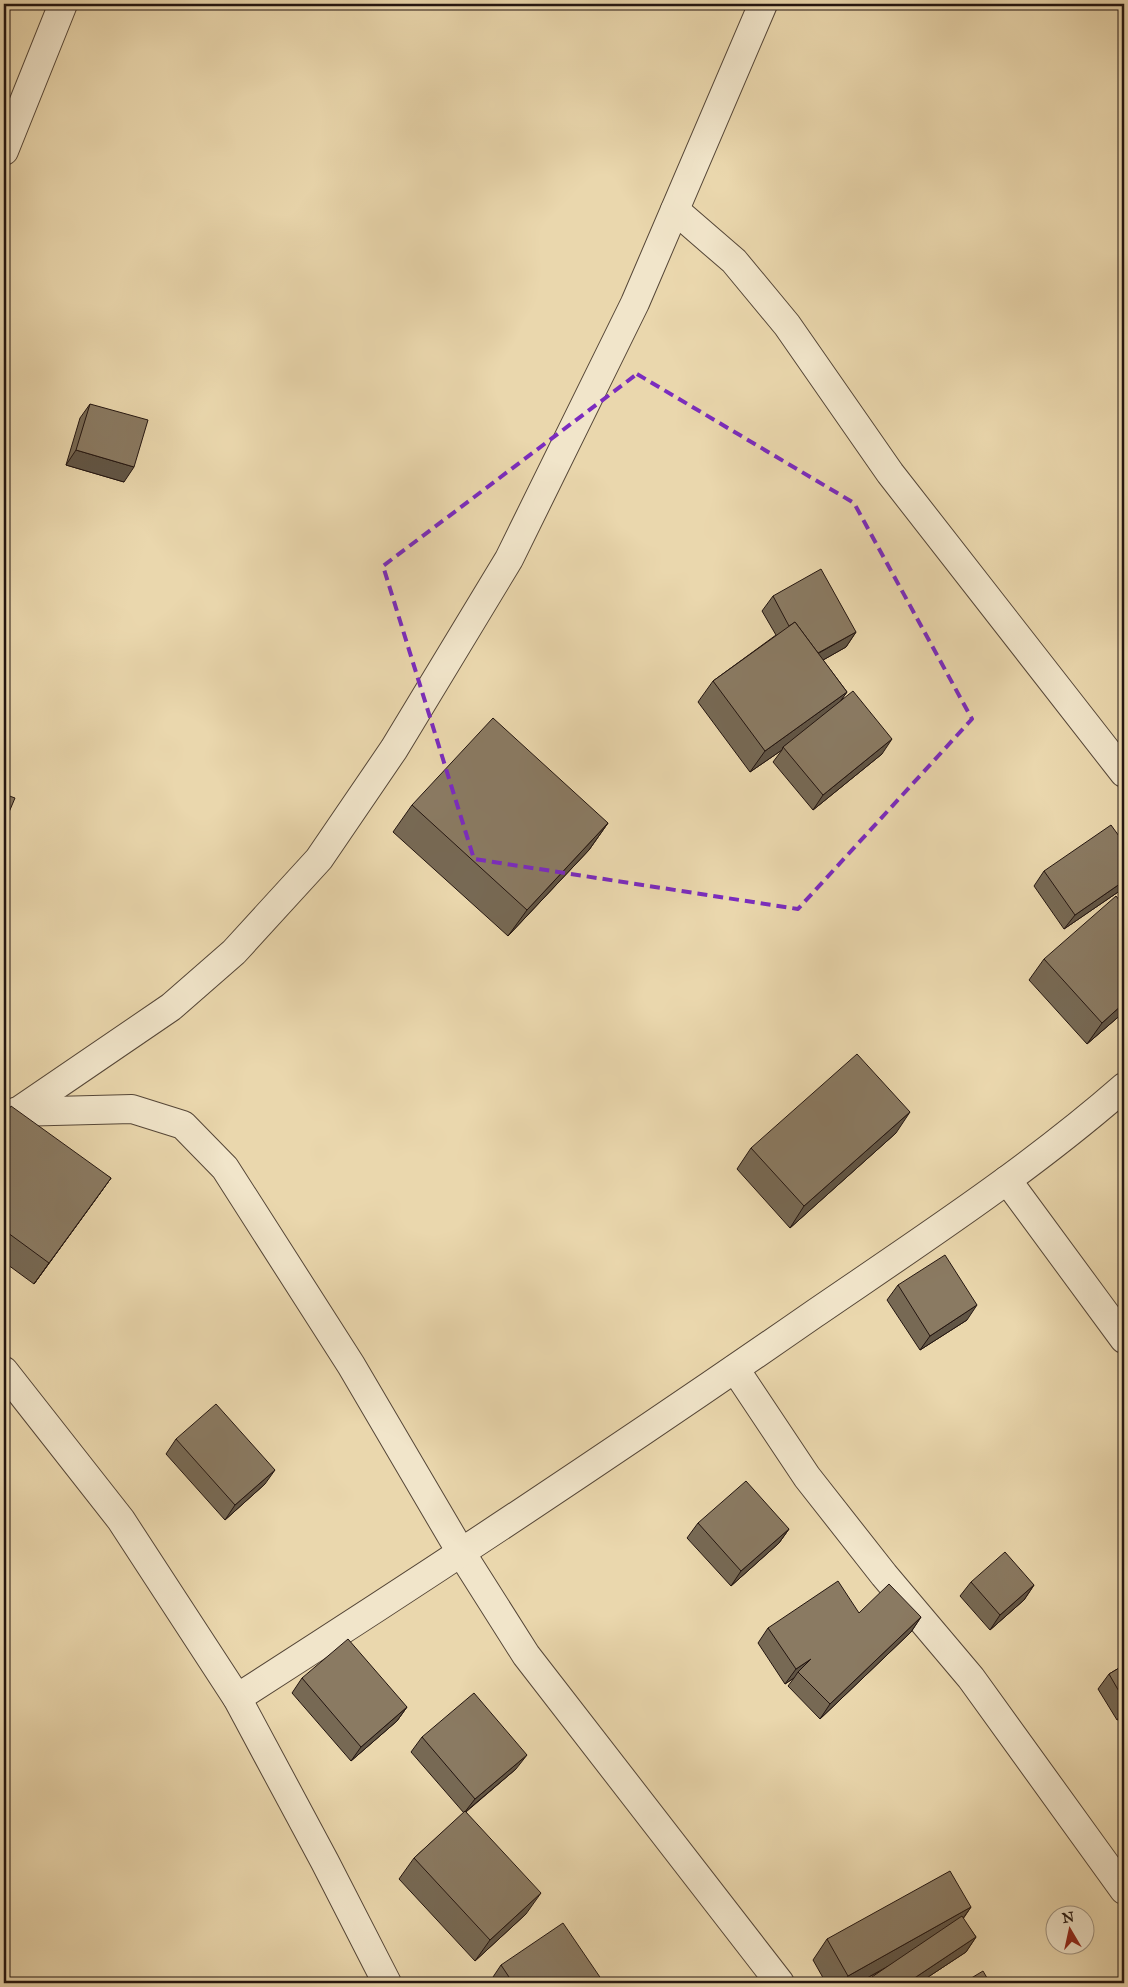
<svg xmlns="http://www.w3.org/2000/svg" width="1128" height="1987" font-family="'IM FELL Great Primer',serif">
<style>
.lines{fill:none;stroke-linecap:round;stroke-linejoin:round}
.street-casing{stroke:#554637;stroke-width:30}
.street{stroke:#f1e5ca;stroke-width:28}
.wall{fill:#776954;stroke:#231510}
.shaded-wall{fill:#615545;stroke:#231510}
.building{fill:#8a7a62;stroke:#231510}
.marked{fill:none;stroke:#7b2cbf;stroke-width:4;stroke-dasharray:10 6;stroke-linejoin:round}
</style>
<rect width="100%" height="100%" fill="#ead7ad"/>
<filter id="stains"><feTurbulence type="fractalNoise" baseFrequency=".004" numOctaves="4"/><feColorMatrix values="0 0 0 0 .2 0 0 0 0 .09 0 0 0 0 .02 0 0 0 .5 -.17"/></filter>
<radialGradient id="worn" r=".72"><stop offset=".6" stop-color="#630" stop-opacity="0"/><stop offset="1" stop-color="#630" stop-opacity=".3"/></radialGradient>
<g class="lines">
<g class="street-casing">
<g id="street">
<path d="M 4,151 L 63,4"/>
<path d="M 675,210 L 734,261 L 787,325 L 890,473 L 1124,773"/>
<path d="M 15,1112 L 132,1109 L 183,1125 L 225,1168 L 351,1365 L 462,1554 L 526,1655 L 780,1983"/>
<path d="M 4,1121 L 171,1007 L 234,952 L 319,859 L 394,749 L 509,559 L 635,303 L 763,4"/>
<path d="M 1007,1180 L 1124,1339"/>
<path d="M 735,1369 L 807,1477 L 884,1575 L 971,1678 L 1124,1890"/>
<path d="M 4,1371 L 121,1520 L 237,1698 L 325,1862 L 387,1983"/>
<path d="M 237,1698 C 432,1573 624,1446 814,1314 C 919,1242 1028,1171 1124,1087"/>
</g>
</g>
<use href="#street" class="street"/>
</g>
<g class="wall">
<path d="M 90,404 L 124,482 L 66,465 L 80,418 Z"/>
<path d="M 773,596 L 856,632 L 846,647 L 823,660 L 847,692 L 841,700 L 882,754 L 813,810 L 773,762 L 782,750 L 750,772 L 698,702 L 713,681 L 776,635 L 762,611 Z"/>
<path d="M 412,805 L 608,823 L 589,850 L 508,936 L 393,832 Z"/>
<path d="M 1044,871 L 1124,888 L 1064,929 L 1034,886 Z"/>
<path d="M 1044,959 L 1124,1012 L 1087,1044 L 1029,980 Z"/>
<path d="M 1124,1107 L 1124,1152 L 1120,1113 Z"/>
<path d="M 4,1117 L 111,1178 L 34,1284 L 4,1262 Z"/>
<path d="M 896,1133 L 790,1228 L 737,1169 L 751,1148 Z"/>
<path d="M 898,1285 L 967,1320 L 920,1350 L 887,1300 Z"/>
<path d="M 176,1439 L 265,1484 L 225,1520 L 166,1454 Z"/>
<path d="M 698,1523 L 789,1529 L 779,1543 L 731,1586 L 687,1538 Z"/>
<path d="M 971,1582 L 1034,1585 L 1024,1600 L 990,1630 L 960,1596 Z"/>
<path d="M 859,1613 L 921,1617 L 911,1632 L 820,1719 L 788,1686 L 794,1678 L 785,1684 L 758,1643 L 768,1628 Z"/>
<path d="M 1124,1665 L 1124,1716 L 1117,1720 L 1098,1689 L 1109,1674 Z"/>
<path d="M 302,1678 L 407,1707 L 397,1721 L 351,1761 L 292,1693 Z"/>
<path d="M 422,1737 L 516,1769 L 466,1812 L 526,1914 L 475,1961 L 399,1879 L 414,1858 L 464,1813 L 411,1752 Z"/>
<path d="M 971,1907 L 963,1919 L 976,1937 L 966,1952 L 919,1983 L 863,1983 L 886,1968 L 858,1983 L 826,1983 L 813,1960 L 827,1939 Z"/>
<path d="M 501,1965 L 604,1983 L 493,1983 L 491,1980 Z"/>
</g>
<g class="shaded-wall">
<path d="M 76,450 L 134,467 L 124,482 L 66,465 Z"/>
<path d="M 856,632 L 846,647 L 802,672 L 812,657 Z"/>
<path d="M 847,692 L 832,713 L 783,747 L 782,750 L 750,772 L 765,751 Z"/>
<path d="M 892,739 L 882,754 L 813,810 L 823,795 Z"/>
<path d="M 608,823 L 589,850 L 508,936 L 527,910 Z"/>
<path d="M 1124,881 L 1124,888 L 1064,929 L 1075,915 Z"/>
<path d="M 1124,1003 L 1124,1012 L 1087,1044 L 1102,1023 Z"/>
<path d="M 910,1112 L 896,1133 L 790,1228 L 804,1206 Z"/>
<path d="M 111,1178 L 96,1199 L 34,1284 L 49,1263 Z"/>
<path d="M 977,1305 L 967,1320 L 920,1350 L 930,1336 Z"/>
<path d="M 275,1470 L 265,1484 L 225,1520 L 235,1505 Z"/>
<path d="M 789,1529 L 779,1543 L 731,1586 L 741,1571 Z"/>
<path d="M 1034,1585 L 1024,1600 L 990,1630 L 1000,1615 Z"/>
<path d="M 921,1617 L 911,1632 L 820,1719 L 830,1704 Z"/>
<path d="M 811,1659 L 798,1672 L 794,1678 L 785,1684 L 796,1669 Z"/>
<path d="M 407,1707 L 397,1721 L 351,1761 L 361,1747 Z"/>
<path d="M 1124,1710 L 1124,1716 L 1117,1720 Z"/>
<path d="M 527,1755 L 516,1769 L 464,1813 L 475,1799 Z"/>
<path d="M 541,1893 L 526,1914 L 475,1961 L 490,1940 Z"/>
<path d="M 971,1907 L 956,1928 L 858,1983 L 843,1983 L 848,1976 Z"/>
<path d="M 976,1937 L 966,1952 L 919,1983 L 907,1983 Z"/>
</g>
<g class="building">
<path d="M 90,404 L 148,420 L 134,467 L 76,450 Z"/>
<path d="M 821,569 L 856,632 L 818,653 L 795,622 L 789,626 L 773,596 Z"/>
<path d="M 795,622 L 847,692 L 765,751 L 713,681 Z"/>
<path d="M 853,691 L 892,739 L 823,795 L 783,747 Z"/>
<path d="M 493,718 L 608,823 L 527,910 L 412,805 Z"/>
<path d="M 4,794 L 15,798 L 4,824 Z"/>
<path d="M 1111,825 L 1124,843 L 1124,881 L 1075,915 L 1044,871 Z"/>
<path d="M 1116,896 L 1124,906 L 1124,1003 L 1102,1023 L 1044,959 Z"/>
<path d="M 857,1054 L 910,1112 L 804,1206 L 751,1148 Z"/>
<path d="M 11,1106 L 111,1178 L 49,1263 L 4,1230 L 4,1117 Z"/>
<path d="M 945,1255 L 977,1305 L 930,1336 L 898,1285 Z"/>
<path d="M 216,1404 L 275,1470 L 235,1505 L 176,1439 Z"/>
<path d="M 746,1481 L 789,1529 L 741,1571 L 698,1523 Z"/>
<path d="M 1005,1552 L 1034,1585 L 1000,1615 L 971,1582 Z"/>
<path d="M 838,1581 L 859,1613 L 889,1584 L 921,1617 L 830,1704 L 798,1672 L 811,1659 L 796,1669 L 768,1628 Z"/>
<path d="M 348,1639 L 407,1707 L 361,1747 L 302,1678 Z"/>
<path d="M 1124,1665 L 1124,1700 L 1109,1674 Z"/>
<path d="M 474,1693 L 527,1755 L 475,1799 L 422,1737 Z"/>
<path d="M 465,1811 L 541,1893 L 490,1940 L 414,1858 Z"/>
<path d="M 950,1871 L 971,1907 L 848,1976 L 827,1939 Z"/>
<path d="M 962,1916 L 976,1937 L 907,1983 L 863,1983 Z"/>
<path d="M 563,1923 L 604,1983 L 513,1983 L 501,1965 Z"/>
<path d="M 983,1971 L 990,1983 L 963,1983 Z"/>
</g>
<path class="marked" d="M 637,374 L 854,503 L 972,719 L 798,909 L 474,859 L 383,566 Z"/>
<rect width="1128" height="1987" fill="none" stroke="#ead7ad" stroke-width="20"/>
<rect x="5" y="5" width="1118" height="1977" fill="none" stroke="#231510" stroke-width="2.5"/>
<rect x="10" y="10" width="1108" height="1967" fill="none" stroke="#231510"/>
<g transform="translate(1070 1930) rotate(351)"><circle r="24" fill="#f1e5ca" stroke="#9f9280"/>
<path d="M0-4L9 19L0 12L-9 19Z" fill="#8f2418"/>
<text y="-8" font-size="14" font-weight="bold" text-anchor="middle" fill="#231510">N</text>
</g>
<rect width="100%" height="100%" filter="url(#stains)"/>
<rect width="100%" height="100%" fill="url(#worn)"/>
</svg>
